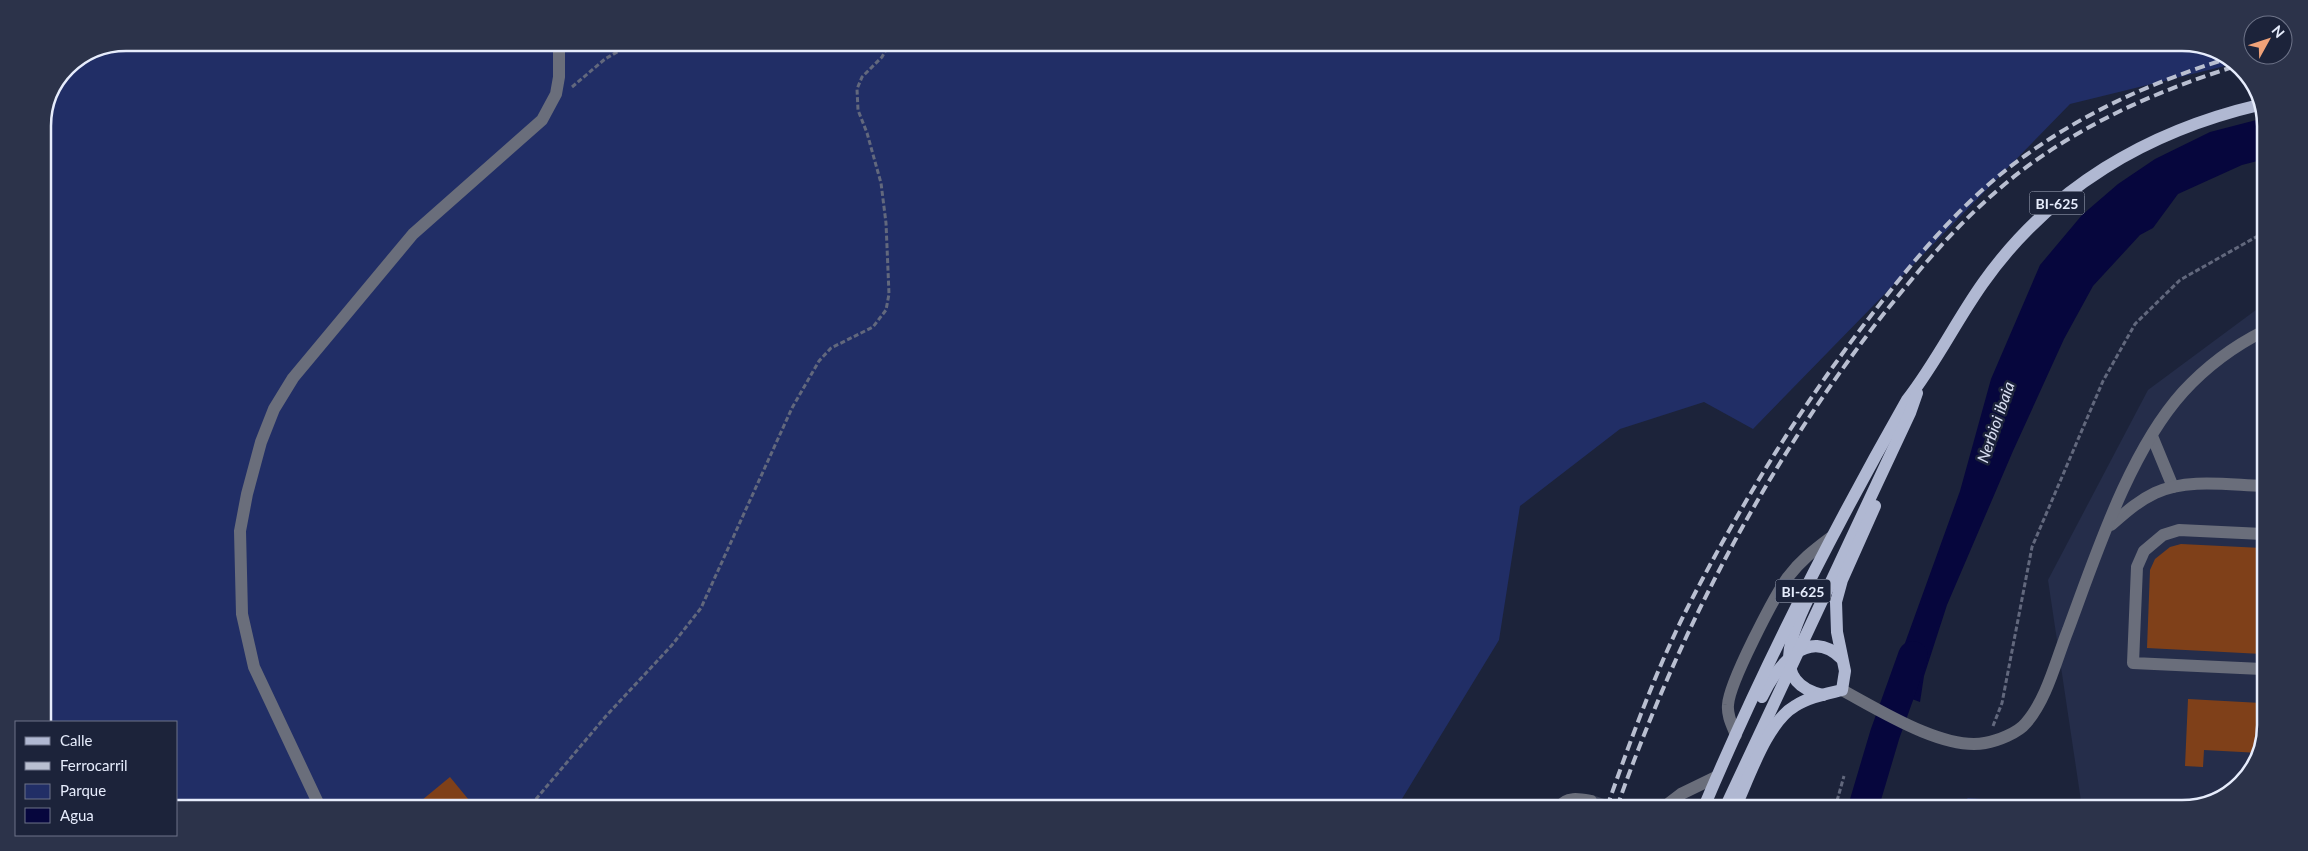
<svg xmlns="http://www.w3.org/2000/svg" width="2308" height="851" font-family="Lato,sans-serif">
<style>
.built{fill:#252d4a}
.green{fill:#212e66}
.water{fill:#06063d}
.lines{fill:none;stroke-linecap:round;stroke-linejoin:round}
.river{stroke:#06063d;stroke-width:30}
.building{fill:#7f4019}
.minor-tunnel{stroke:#3a4157;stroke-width:12;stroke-dasharray:12 6;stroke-linecap:butt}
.path{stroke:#62687d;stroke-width:3;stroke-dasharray:5 2.5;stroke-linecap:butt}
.minor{stroke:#6a6e7b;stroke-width:12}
.major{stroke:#b0b8d2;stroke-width:12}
.rail{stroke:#b9bfd1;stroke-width:4;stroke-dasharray:10 5;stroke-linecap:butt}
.labels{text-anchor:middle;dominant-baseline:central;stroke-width:5;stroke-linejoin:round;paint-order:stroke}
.shield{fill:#1c233a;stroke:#a9b0c2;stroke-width:1}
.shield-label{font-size:14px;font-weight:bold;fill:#e6ecfc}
.water-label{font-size:16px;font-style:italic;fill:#dae0f3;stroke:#1c233a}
.rim{fill:none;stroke:#e6ecfc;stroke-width:2.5}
</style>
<rect width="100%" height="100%" fill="#1c233a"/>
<path class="built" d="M 2264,304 L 2261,751 L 2233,791 L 2182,808 L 2114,808 L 2081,801 L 2048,580 L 2148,390 Z"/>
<g class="green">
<path d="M 2208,47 L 2233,64 L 2070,104 L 1753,429 L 1704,402 L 1620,429 L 1520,506 L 1499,640 L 1397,807 L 176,804 L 176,722 L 43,722 L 43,121 L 67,67 L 94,49 Z"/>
<path d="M 1968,798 L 2020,802 L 2054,808 L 1955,808 Z"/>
</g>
<path class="water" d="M 2264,118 L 2265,159 L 2242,165 L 2178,194 L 2153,228 L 2140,235 L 2093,286 L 2064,339 L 2013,451 L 1947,605 L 1924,676 L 1920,702 L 1888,690 L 1960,491 L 1991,379 L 2040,265 L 2082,215 L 2118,184 L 2155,159 L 2210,132 Z"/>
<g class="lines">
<path class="river" d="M 1863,808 L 1885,734 L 1913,656"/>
</g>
<g class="building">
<path d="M 2181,544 L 2262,548 L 2262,654 L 2147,648 L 2150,570 L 2155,559 L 2170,547 Z"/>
<path d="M 2188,699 L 2261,703 L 2260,753 L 2204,750 L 2203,767 L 2185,766 Z"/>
<path d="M 450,777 L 473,805 L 416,805 Z"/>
</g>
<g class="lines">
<path class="minor-tunnel" d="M 1591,801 L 1609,807"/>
<g class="path">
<path d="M 572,87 L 605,59 L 624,48"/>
<path d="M 1993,726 L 2002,703 L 2032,547 L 2103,381 L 2135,324 L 2180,280 L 2256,237 L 2265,234"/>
<path d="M 531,805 L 606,716 L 672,645 L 701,608 L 792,408 L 819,361 L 831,348 L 873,327 L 886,310 L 889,294 L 886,223 L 881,183 L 867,133 L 858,110 L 857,89 L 862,77 L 882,57 L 887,48"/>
<path d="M 1835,808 L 1844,776"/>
</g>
<g class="minor">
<path d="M 2152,436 L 2173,487"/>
<path d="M 2111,525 C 2125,513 2138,501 2155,493 C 2188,478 2228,485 2263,486"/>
<path d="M 2262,669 L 2133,663 L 2137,567 L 2144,551 L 2163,535 L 2179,530 L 2263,534"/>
<path d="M 1842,690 C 1879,710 1944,751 1985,743 C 1997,741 2018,733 2026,723 C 2047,699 2056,660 2068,630 C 2096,555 2129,452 2183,392 C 2205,368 2234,346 2264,331"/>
<path d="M 1736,735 C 1732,725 1727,716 1728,705 C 1729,683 1774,597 1788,577 C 1800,561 1814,550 1830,538"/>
<path d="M 319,805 L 254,667 L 242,614 L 240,531 L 247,494 L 261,442 L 274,409 L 293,378 L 413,234 L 542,120 L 556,94 L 559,77 L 559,48"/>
<path d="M 1559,807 C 1567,796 1580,799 1591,801"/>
<path d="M 1664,807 L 1681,794 L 1716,777"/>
</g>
<g class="major">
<path d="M 1808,599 C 1792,632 1769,683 1823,695"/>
<path d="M 1762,697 C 1776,668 1808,624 1842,659"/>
<path d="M 1704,807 C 1763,667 1832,532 1907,400 C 1936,363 1956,321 1983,283 C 2050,188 2148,131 2259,105"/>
<path d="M 1725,808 L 1910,413 L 1917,393"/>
<path d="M 1735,808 C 1749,778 1767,722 1795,706 C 1809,697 1826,694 1842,690 L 1845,671 L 1837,632 L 1836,602 L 1842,580 L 1875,506"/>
</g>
<g class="rail">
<path d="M 1607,807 C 1632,736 1658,664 1693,597 C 1743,501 1800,408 1866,322 C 1913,261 1962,200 2026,155 C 2089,110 2153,82 2226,59"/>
<path d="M 1617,807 C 1679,631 1764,469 1878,321 C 1924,263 1971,207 2032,163 C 2095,118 2163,89 2236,66"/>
</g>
</g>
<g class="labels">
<g class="shield">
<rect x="2029.5" y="191.5" width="55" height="23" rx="4"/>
<rect x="1775.5" y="579.5" width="55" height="23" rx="4"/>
</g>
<g class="shield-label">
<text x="2057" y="203">BI-625</text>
<text x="1803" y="591">BI-625</text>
</g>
<g class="water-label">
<text transform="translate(1995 422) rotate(-71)">Nerbioi ibaia</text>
</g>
</g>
<path d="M0 0H2308V851H0ZM126 51H2182A75 75 0 0 1 2257 126V725A75 75 0 0 1 2182 800H126A75 75 0 0 1 51 725V126A75 75 0 0 1 126 51Z" fill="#2c334a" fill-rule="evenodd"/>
<path class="rim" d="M126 51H2182A75 75 0 0 1 2257 126V725A75 75 0 0 1 2182 800H126A75 75 0 0 1 51 725V126A75 75 0 0 1 126 51Z"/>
<rect x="15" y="721" width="162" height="115" fill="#1c233a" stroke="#6d7388"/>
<rect x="25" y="737" width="25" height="8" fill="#b0b8d2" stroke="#6d7388"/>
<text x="60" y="746" font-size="15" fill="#e6ecfc">Calle</text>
<rect x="25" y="762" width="25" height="8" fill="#b9bfd1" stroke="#6d7388"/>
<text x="60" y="771" font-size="15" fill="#e6ecfc">Ferrocarril</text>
<rect x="25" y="784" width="25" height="15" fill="#212e66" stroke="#6d7388"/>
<text x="60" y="796" font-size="15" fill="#e6ecfc">Parque</text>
<rect x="25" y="808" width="25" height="15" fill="#06063d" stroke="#6d7388"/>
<text x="60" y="821" font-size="15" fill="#e6ecfc">Agua</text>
<g transform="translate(2268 40) rotate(50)"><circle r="24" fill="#1c233a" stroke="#6d7388"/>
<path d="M0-4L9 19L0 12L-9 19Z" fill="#f0a278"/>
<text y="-8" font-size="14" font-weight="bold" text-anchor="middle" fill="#e6ecfc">N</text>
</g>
</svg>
